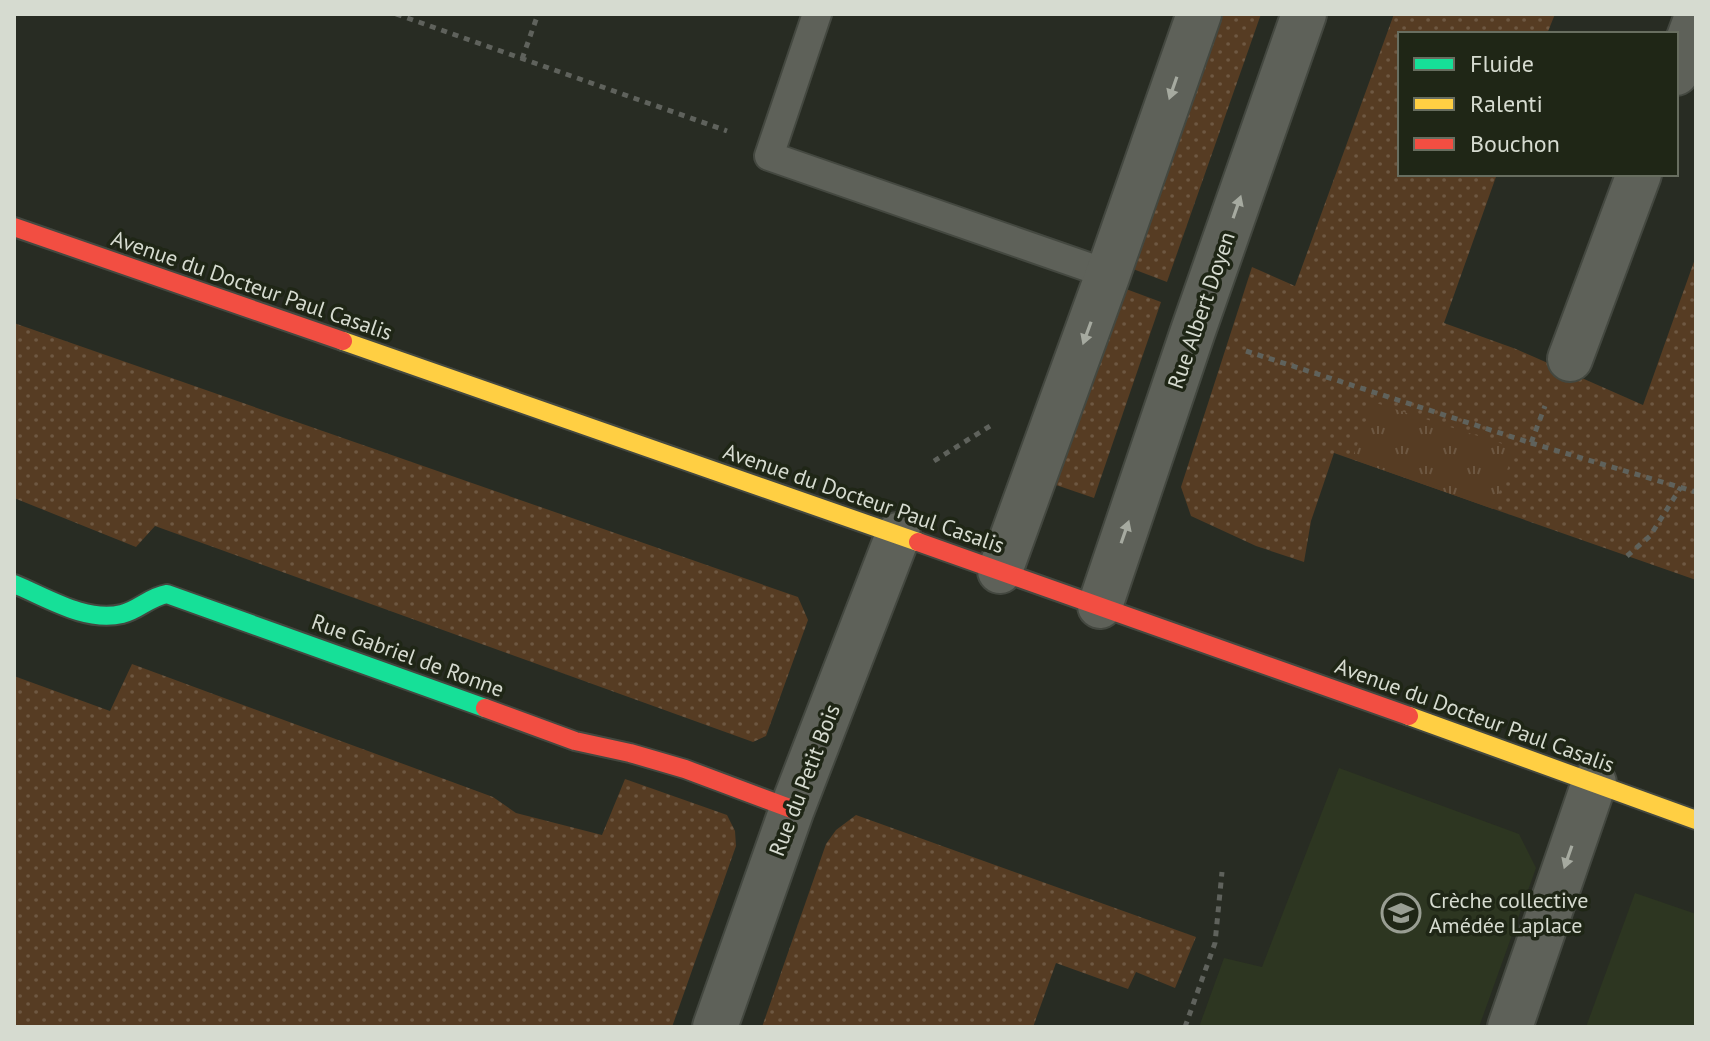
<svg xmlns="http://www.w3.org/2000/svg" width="1710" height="1041" font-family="'PT Sans',sans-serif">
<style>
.built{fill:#2d3621}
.grass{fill:url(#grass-dots)}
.park{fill:url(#park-tufts)}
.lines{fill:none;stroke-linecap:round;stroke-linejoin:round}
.lane-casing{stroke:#444840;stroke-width:32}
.street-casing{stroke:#444840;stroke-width:48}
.fast-casing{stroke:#444840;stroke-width:22}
.slow-casing{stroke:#444840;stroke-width:22}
.jam-casing{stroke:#444840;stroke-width:22}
.path{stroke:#5f625c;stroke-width:5;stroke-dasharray:6 6;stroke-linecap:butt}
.lane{stroke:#5e6159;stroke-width:28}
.street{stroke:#5e6159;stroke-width:44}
.fast{stroke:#16e098;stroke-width:18}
.slow{stroke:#ffcf43;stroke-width:18}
.jam{stroke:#f24e42;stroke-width:18}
.oneway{fill:#a6aaa0}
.labels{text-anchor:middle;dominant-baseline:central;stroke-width:7;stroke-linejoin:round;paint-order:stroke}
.street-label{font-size:22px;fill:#d6dbd0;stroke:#1f2616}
.poi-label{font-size:22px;fill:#d6dbd0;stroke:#1f2616;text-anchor:start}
</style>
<defs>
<pattern id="grass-dots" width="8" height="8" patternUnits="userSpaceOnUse" patternTransform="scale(2)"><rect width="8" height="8" fill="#563c23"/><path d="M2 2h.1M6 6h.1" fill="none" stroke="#6e5842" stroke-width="1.8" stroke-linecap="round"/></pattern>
<pattern id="park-tufts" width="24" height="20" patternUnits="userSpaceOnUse" patternTransform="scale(2)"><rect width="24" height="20" fill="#563c23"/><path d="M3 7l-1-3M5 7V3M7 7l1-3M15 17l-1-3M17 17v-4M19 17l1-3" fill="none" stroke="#6e5842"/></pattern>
</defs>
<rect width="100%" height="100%" fill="#282c23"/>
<g class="built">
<path d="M 1339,768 L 1519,834 L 1536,868 L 1479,1027 L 1199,1027 L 1224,958 L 1262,967 Z"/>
<path d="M 1635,893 L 1696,914 L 1696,1027 L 1586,1027 Z"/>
</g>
<g class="grass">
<path d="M 1223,14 L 1261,14 L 1167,282 L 1133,269 Z"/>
<path d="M 1394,14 L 1555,14 L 1547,34 L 1400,34 L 1400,174 L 1497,174 L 1444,323 L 1516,349 L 1643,405 L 1696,256 L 1696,580 L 1334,453 L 1311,521 L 1304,562 L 1256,546 L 1191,516 L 1181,487 L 1252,267 L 1295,286 Z"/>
<path d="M 1126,289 L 1161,302 L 1094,498 L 1056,485 Z"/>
<path d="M 14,323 L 798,597 L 808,620 L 766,736 L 753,742 L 155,526 L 136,547 L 14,498 Z"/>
<path d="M 132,664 L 493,797 L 516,813 L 602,835 L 625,779 L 727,815 L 735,831 L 736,846 L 672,1027 L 14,1027 L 14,676 L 110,711 Z"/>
<path d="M 856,815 L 1196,937 L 1175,988 L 1136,972 L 1128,989 L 1056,963 L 1033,1027 L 762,1027 L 826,844 L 836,830 Z"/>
</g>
<path class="park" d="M 1373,402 L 1515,448 L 1493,509 L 1352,459 Z"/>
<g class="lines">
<g class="lane-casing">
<path id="lane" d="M 817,14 L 769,156 L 1108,274"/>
</g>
<g class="street-casing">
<g id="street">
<path d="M 1676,73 L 1696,19"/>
<path d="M 1570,359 L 1639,174"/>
<path d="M 1000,571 L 1108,274 L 1199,14"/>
<path d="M 1100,606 L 1193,331 L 1304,14"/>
<path d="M 715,1027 L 792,809 L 898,535"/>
<path d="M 1510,1027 L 1594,783"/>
</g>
</g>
<g class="fast-casing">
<path id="fast" d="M 14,584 C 46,597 86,623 122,614 C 139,610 149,597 167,594 L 485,708"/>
</g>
<g class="slow-casing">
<g id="slow">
<path d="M 343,341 L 918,542"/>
<path d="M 1409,716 L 1696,820"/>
</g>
</g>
<g class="jam-casing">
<g id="jam">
<path d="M 14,227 L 343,341"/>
<path d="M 918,542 L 1409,716"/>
<path d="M 485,708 L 575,741 L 630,753 L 685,769 L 792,809"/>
</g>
</g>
<g class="path">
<path d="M 396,14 L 727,131"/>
<path d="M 522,59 L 538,14"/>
<path d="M 1246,351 L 1531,443 L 1545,406"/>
<path d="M 1531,443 L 1696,492"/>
<path d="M 934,461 L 990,426"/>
<path d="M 1627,556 L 1650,536 L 1681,487"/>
<path d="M 1185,1027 L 1215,943 L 1222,872"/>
</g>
<use href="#lane" class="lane"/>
<use href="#street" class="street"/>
<use href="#fast" class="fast"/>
<use href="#slow" class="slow"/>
<use href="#jam" class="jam"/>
</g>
<defs><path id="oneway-solid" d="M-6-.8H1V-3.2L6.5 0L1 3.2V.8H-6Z" transform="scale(2)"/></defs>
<g class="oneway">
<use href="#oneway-solid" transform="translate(1173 88) rotate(109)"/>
<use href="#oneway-solid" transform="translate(1237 207) rotate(-71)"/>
<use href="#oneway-solid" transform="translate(1087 333) rotate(110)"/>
<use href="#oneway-solid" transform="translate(1125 532) rotate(-71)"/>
<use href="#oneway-solid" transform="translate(1568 857) rotate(109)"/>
</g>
<defs>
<g id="school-ring" transform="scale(2)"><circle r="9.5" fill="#1f2616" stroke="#999e93" stroke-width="1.5"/><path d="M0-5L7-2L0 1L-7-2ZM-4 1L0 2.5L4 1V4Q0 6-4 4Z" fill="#999e93"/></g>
</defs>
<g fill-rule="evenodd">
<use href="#school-ring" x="1401" y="913"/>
</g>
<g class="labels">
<g class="street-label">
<text transform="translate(252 285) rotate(19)">Avenue du Docteur Paul Casalis</text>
<text transform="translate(1201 310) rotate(-71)">Rue Albert Doyen</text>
<text transform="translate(864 498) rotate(19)">Avenue du Docteur Paul Casalis</text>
<text transform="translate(408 655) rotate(20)">Rue Gabriel de Ronne</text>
<text transform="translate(1475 715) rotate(20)">Avenue du Docteur Paul Casalis</text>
<text transform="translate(804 780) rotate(-69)">Rue du Petit Bois</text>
</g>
<g class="poi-label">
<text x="1429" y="900">Crèche collective<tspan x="1429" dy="25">Amédée Laplace</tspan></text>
</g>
</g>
<rect width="1710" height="1041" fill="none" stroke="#d6dbd0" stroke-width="32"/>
<rect x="1398" y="32" width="280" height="144" fill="#1f2616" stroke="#686e60" stroke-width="2"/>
<rect x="1414" y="58" width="40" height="12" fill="#16e098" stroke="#686e60" stroke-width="2"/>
<text x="1470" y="72" font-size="24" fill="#d6dbd0">Fluide</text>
<rect x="1414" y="98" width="40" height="12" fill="#ffcf43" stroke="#686e60" stroke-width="2"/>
<text x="1470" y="112" font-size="24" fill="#d6dbd0">Ralenti</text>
<rect x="1414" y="138" width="40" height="12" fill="#f24e42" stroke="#686e60" stroke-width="2"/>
<text x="1470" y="152" font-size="24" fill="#d6dbd0">Bouchon</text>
</svg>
